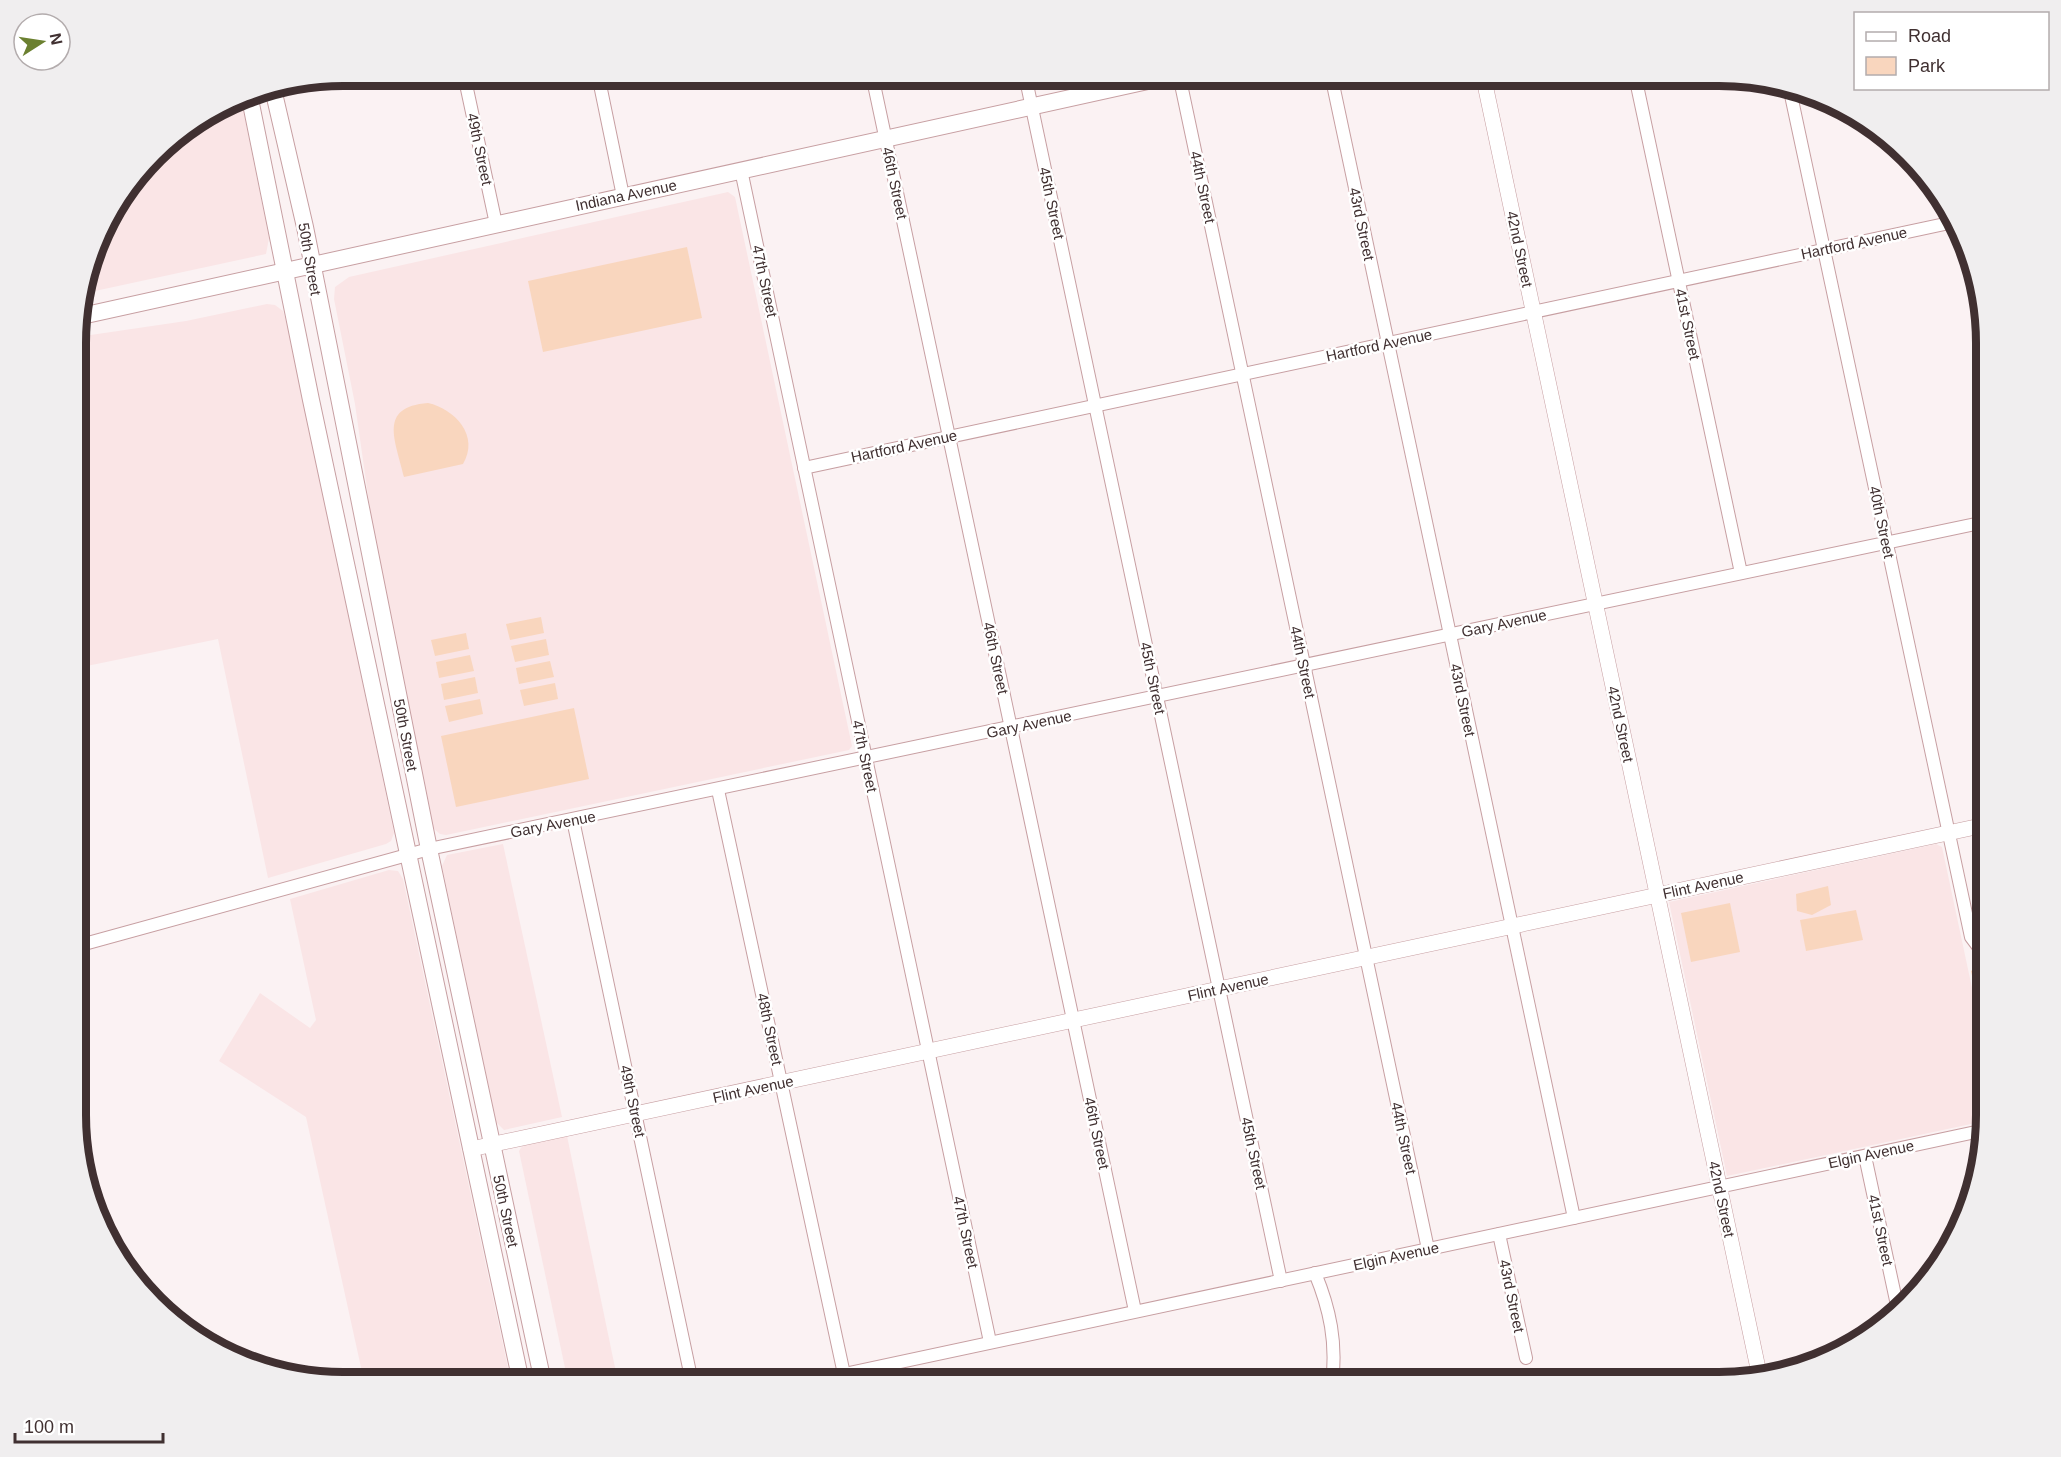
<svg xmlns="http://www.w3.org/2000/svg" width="2061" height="1457" font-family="Arial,sans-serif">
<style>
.built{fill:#fae5e6}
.green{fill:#f9d6be}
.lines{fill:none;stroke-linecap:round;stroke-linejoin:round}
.minor-casing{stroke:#c79fa2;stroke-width:14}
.tertiary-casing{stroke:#c79fa2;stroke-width:16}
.secondary-casing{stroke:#c79fa2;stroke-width:18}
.minor{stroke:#fff;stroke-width:12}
.tertiary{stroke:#fff;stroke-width:15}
.secondary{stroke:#fff;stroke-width:16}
.labels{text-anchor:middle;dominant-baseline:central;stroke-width:5;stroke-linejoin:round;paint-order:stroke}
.street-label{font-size:15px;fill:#403031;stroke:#fff}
.rim{fill:none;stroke:#403031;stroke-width:8}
</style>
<rect width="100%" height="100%" fill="#fbf2f3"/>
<g class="built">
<path d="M 240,95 L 269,238 L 266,254 L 81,294 L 103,224 L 166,142 Z"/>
<path d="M 728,192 L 735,197 L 852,746 L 849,750 L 446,835 L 440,834 L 433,828 L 373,530 L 355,404 L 334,299 L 335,287 L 349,277 Z"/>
<path d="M 267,304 L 275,305 L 283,311 L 288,328 L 394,833 L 391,841 L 386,844 L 268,878 L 218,639 L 77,668 L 77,337 L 186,321 Z"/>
<path d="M 503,844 L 562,1117 L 504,1130 L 496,1122 L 442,866 L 447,855 Z"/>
<path d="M 1936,844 L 1942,847 L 1985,1049 L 1985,1121 L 1727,1176 L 1669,902 Z"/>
<path d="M 389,870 L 398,871 L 403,879 L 511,1382 L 364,1381 L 306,1117 L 219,1061 L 260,993 L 310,1028 L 316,1020 L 290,899 Z"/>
<path d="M 567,1136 L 618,1382 L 568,1382 L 519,1151 L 523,1145 Z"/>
</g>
<g class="green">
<path d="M 687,247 L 702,318 L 543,352 L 528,281 Z"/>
<path d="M 428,403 C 455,409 480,436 463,464 L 404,477 C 396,441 377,407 428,403 Z"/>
<path d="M 541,617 L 544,633 L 510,640 L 506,624 Z"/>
<path d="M 466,633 L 469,649 L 435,656 L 431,640 Z"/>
<path d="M 546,639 L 549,655 L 515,662 L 511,646 Z"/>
<path d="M 470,655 L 474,671 L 439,678 L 436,662 Z"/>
<path d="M 550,661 L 554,677 L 519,684 L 516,668 Z"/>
<path d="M 475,677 L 478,693 L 444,700 L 441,684 Z"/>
<path d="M 555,683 L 558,699 L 524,706 L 520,690 Z"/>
<path d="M 480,699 L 483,714 L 449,722 L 445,706 Z"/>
<path d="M 574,708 L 589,779 L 456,807 L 441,736 Z"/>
<path d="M 1828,886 L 1831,905 L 1812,915 L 1797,911 L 1796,894 Z"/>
<path d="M 1730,903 L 1740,952 L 1691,962 L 1681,913 Z"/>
<path d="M 1856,910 L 1863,940 L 1806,951 L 1800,920 Z"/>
<path d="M 1974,969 L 1985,971 L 1985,1037 L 1971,971 Z"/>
</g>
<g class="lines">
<g class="minor-casing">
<g id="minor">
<path d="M 464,75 L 496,224"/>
<path d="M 598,75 L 623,196"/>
<path d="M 872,75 L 1135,1311"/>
<path d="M 1025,75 L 1281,1281"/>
<path d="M 1179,75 L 1428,1249"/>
<path d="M 1331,75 L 1574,1218"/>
<path d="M 1635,76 L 1741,573"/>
<path d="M 1789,86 L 1971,937 L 1983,953"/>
<path d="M 741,170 L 990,1342"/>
<path d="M 804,468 L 1954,222"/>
<path d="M 718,790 L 844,1374"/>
<path d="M 573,820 L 692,1382"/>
<path d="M 77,946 L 429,849 L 1985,522"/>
<path d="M 1865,1156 L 1897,1305"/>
<path d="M 1499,1234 L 1526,1358"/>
<path d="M 1315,1273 C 1330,1309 1337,1343 1332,1382"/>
<path d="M 807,1382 L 1985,1130"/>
</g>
</g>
<g class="tertiary-casing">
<g id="tertiary">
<path d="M 1483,75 L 1759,1373"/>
<path d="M 471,1149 L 1985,825"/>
</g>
</g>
<g class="secondary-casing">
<g id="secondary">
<path d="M 273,89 L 305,227 L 429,849 L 543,1382"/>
<path d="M 249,94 L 311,400 L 521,1382"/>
<path d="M 77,317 L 1175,75"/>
</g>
</g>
<use href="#minor" class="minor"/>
<use href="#tertiary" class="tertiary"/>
<use href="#secondary" class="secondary"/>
</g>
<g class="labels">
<g class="street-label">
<text transform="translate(480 149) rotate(78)">49th Street</text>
<text transform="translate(895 183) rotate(78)">46th Street</text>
<text transform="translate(1203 187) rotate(78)">44th Street</text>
<text transform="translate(626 195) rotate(-12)">Indiana Avenue</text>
<text transform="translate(1052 203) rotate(78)">45th Street</text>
<text transform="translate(1362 224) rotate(78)">43rd Street</text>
<text transform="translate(1854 243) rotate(-12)">Hartford Avenue</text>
<text transform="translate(1520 249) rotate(78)">42nd Street</text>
<text transform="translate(310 259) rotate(80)">50th Street</text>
<text transform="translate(765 281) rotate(78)">47th Street</text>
<text transform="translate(1688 324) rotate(78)">41st Street</text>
<text transform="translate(1379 345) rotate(-12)">Hartford Avenue</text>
<text transform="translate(904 446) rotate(-12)">Hartford Avenue</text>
<text transform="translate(1882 522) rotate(78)">40th Street</text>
<text transform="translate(1504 623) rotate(-12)">Gary Avenue</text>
<text transform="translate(996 658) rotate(78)">46th Street</text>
<text transform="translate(1303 662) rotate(78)">44th Street</text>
<text transform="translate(1153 678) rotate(78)">45th Street</text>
<text transform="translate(1463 700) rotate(78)">43rd Street</text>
<text transform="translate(1029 724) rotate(-12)">Gary Avenue</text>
<text transform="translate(1621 724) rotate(78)">42nd Street</text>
<text transform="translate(406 735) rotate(79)">50th Street</text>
<text transform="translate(865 756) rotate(78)">47th Street</text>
<text transform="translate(553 824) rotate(-11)">Gary Avenue</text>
<text transform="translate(1703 885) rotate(-12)">Flint Avenue</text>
<text transform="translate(1228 987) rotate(-12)">Flint Avenue</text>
<text transform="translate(770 1029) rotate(78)">48th Street</text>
<text transform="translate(753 1089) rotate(-12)">Flint Avenue</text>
<text transform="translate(633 1101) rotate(78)">49th Street</text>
<text transform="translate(1097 1133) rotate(78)">46th Street</text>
<text transform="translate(1404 1138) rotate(78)">44th Street</text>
<text transform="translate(1254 1153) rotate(78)">45th Street</text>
<text transform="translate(1871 1154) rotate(-12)">Elgin Avenue</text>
<text transform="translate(1722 1199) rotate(78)">42nd Street</text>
<text transform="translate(506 1211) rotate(78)">50th Street</text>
<text transform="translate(1881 1230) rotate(78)">41st Street</text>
<text transform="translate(966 1232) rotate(78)">47th Street</text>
<text transform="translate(1396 1256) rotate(-12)">Elgin Avenue</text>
<text transform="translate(1512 1296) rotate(78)">43rd Street</text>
</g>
</g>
<path d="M0 0H2061V1457H0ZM343 86H1719A257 257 0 0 1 1976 343V1115A257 257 0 0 1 1719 1372H343A257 257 0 0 1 86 1115V343A257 257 0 0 1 343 86Z" fill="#f0eeef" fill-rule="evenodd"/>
<path class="rim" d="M343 86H1719A257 257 0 0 1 1976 343V1115A257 257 0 0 1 1719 1372H343A257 257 0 0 1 86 1115V343A257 257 0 0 1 343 86Z"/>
<rect x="1854" y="12" width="195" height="78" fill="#ffffff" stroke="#b3acad" stroke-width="1.5"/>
<rect x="1866" y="32" width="30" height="9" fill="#ffffff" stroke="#b3acad" stroke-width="1.5"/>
<text x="1908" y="42" font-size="18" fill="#403031">Road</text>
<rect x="1866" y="57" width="30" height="18" fill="#f9d6be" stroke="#b3acad" stroke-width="1.5"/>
<text x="1908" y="72" font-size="18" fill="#403031">Park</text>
<g transform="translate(42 42) rotate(78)"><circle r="28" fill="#ffffff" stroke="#b3acad" stroke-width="1.5"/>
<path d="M0-4.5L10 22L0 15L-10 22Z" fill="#6b8030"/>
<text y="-9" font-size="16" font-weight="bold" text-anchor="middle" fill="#403031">N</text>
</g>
<path d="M15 1433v9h148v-9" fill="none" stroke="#403031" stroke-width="3"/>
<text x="24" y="1433" font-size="18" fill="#403031" stroke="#ffffff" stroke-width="4.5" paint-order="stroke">100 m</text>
</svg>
